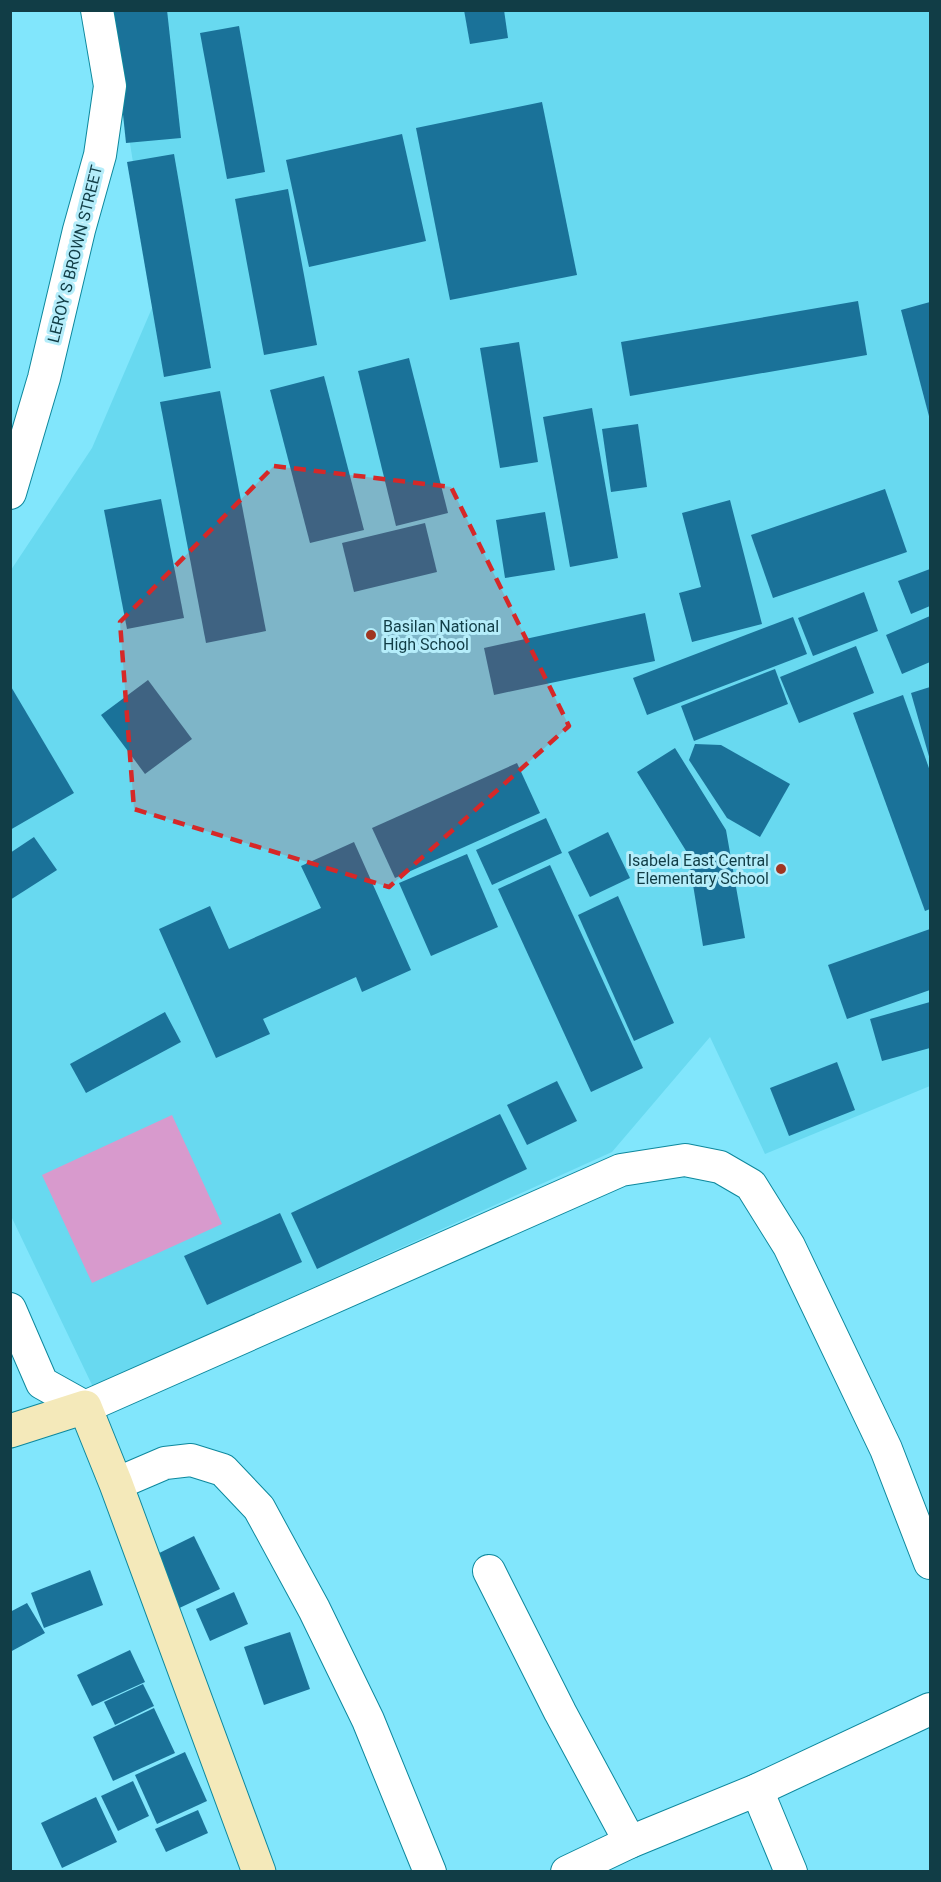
<svg xmlns="http://www.w3.org/2000/svg" width="941" height="1882" font-family="Roboto,sans-serif">
<style>
.built{fill:#68d9f0}
.green{fill:#d89acd}
.building{fill:#1a7299}
.lines{fill:none;stroke-linecap:round;stroke-linejoin:round}
.street-casing{stroke:#0d889d;stroke-width:34}
.secondary-casing{stroke:#0d889d;stroke-width:35}
.street{stroke:#fff;stroke-width:32}
.secondary{stroke:#f4e9ba;stroke-width:33}
.marked{fill:#d62828;fill-opacity:0.2;stroke:#d62828;stroke-width:4.5;stroke-dasharray:12 8;stroke-linejoin:round}
.poi-dot{fill:#a03621;stroke:#b5edfa;stroke-width:2}
.labels{text-anchor:middle;dominant-baseline:central;stroke-width:6;stroke-linejoin:round;paint-order:stroke}
.street-label{font-size:16px;fill:#113d46;stroke:#b5edfa}
.poi-label{font-size:16px;fill:#113d46;stroke:#b5edfa;text-anchor:start}
</style>
<rect width="100%" height="100%" fill="#81e6fc"/>
<path class="built" d="M 109,11 L 930,11 L 930,1086 L 765,1154 L 710,1037 L 612,1152 L 93,1387 L 11,1216 L 11,570 L 92,448 L 155,301 Z"/>
<path class="green" d="M 172,1115 L 222,1224 L 92,1283 L 42,1175 Z"/>
<g class="building">
<path d="M 112,10 L 167,10 L 181,138 L 126,143 Z"/>
<path d="M 464,10 L 504,10 L 508,38 L 470,44 Z"/>
<path d="M 239,26 L 265,172 L 227,179 L 200,33 Z"/>
<path d="M 542,102 L 577,275 L 450,300 L 416,128 Z"/>
<path d="M 402,134 L 426,241 L 309,267 L 286,160 Z"/>
<path d="M 174,154 L 211,368 L 164,377 L 127,162 Z"/>
<path d="M 288,189 L 317,345 L 264,355 L 235,199 Z"/>
<path d="M 858,301 L 867,355 L 630,396 L 621,342 Z"/>
<path d="M 930,302 L 930,420 L 901,310 Z"/>
<path d="M 519,342 L 538,462 L 500,468 L 480,348 Z"/>
<path d="M 409,358 L 448,513 L 396,526 L 358,371 Z"/>
<path d="M 324,376 L 364,530 L 310,543 L 270,390 Z"/>
<path d="M 220,391 L 266,631 L 206,643 L 160,402 Z"/>
<path d="M 592,408 L 618,558 L 570,567 L 543,417 Z"/>
<path d="M 638,424 L 647,487 L 611,492 L 602,429 Z"/>
<path d="M 885,489 L 907,552 L 773,598 L 751,535 Z"/>
<path d="M 161,499 L 184,618 L 127,629 L 104,510 Z"/>
<path d="M 730,500 L 762,624 L 692,642 L 679,593 L 701,587 L 682,513 Z"/>
<path d="M 545,512 L 555,570 L 505,578 L 496,520 Z"/>
<path d="M 425,523 L 437,572 L 354,592 L 342,543 Z"/>
<path d="M 930,569 L 930,606 L 911,614 L 898,581 Z"/>
<path d="M 864,592 L 878,631 L 813,656 L 798,618 Z"/>
<path d="M 645,613 L 655,661 L 494,695 L 484,648 Z"/>
<path d="M 930,616 L 930,662 L 902,674 L 886,635 Z"/>
<path d="M 793,617 L 807,654 L 647,715 L 633,678 Z"/>
<path d="M 856,646 L 874,693 L 799,723 L 780,677 Z"/>
<path d="M 775,669 L 788,704 L 694,741 L 681,706 Z"/>
<path d="M 148,680 L 192,739 L 145,774 L 101,715 Z"/>
<path d="M 10,685 L 74,793 L 10,830 Z"/>
<path d="M 930,687 L 930,760 L 911,693 Z"/>
<path d="M 903,695 L 930,771 L 930,909 L 925,911 L 853,713 Z"/>
<path d="M 695,744 L 721,745 L 790,784 L 760,837 L 727,818 L 689,760 Z"/>
<path d="M 675,748 L 726,830 L 745,938 L 703,946 L 688,854 L 637,772 Z"/>
<path d="M 517,763 L 540,813 L 395,878 L 372,828 Z"/>
<path d="M 546,818 L 562,853 L 492,885 L 476,850 Z"/>
<path d="M 608,832 L 630,878 L 590,897 L 568,852 Z"/>
<path d="M 34,837 L 57,870 L 10,900 L 10,853 Z"/>
<path d="M 354,842 L 411,970 L 362,992 L 356,977 L 263,1019 L 270,1034 L 216,1058 L 159,929 L 210,906 L 229,949 L 321,908 L 301,866 Z"/>
<path d="M 467,854 L 498,927 L 431,956 L 399,883 Z"/>
<path d="M 550,865 L 643,1068 L 591,1092 L 498,889 Z"/>
<path d="M 618,896 L 674,1023 L 634,1041 L 578,915 Z"/>
<path d="M 930,929 L 930,990 L 847,1019 L 828,965 Z"/>
<path d="M 930,1002 L 930,1048 L 882,1061 L 870,1019 Z"/>
<path d="M 165,1012 L 181,1042 L 86,1093 L 70,1064 Z"/>
<path d="M 837,1062 L 855,1110 L 789,1136 L 770,1088 Z"/>
<path d="M 557,1081 L 577,1121 L 527,1145 L 507,1105 Z"/>
<path d="M 500,1114 L 527,1169 L 317,1269 L 291,1213 Z"/>
<path d="M 280,1213 L 302,1262 L 207,1305 L 184,1256 Z"/>
<path d="M 194,1536 L 220,1589 L 173,1611 L 147,1559 Z"/>
<path d="M 90,1570 L 103,1605 L 44,1628 L 31,1593 Z"/>
<path d="M 234,1592 L 248,1624 L 210,1641 L 196,1609 Z"/>
<path d="M 27,1603 L 45,1633 L 10,1652 L 10,1612 Z"/>
<path d="M 290,1632 L 310,1689 L 264,1705 L 244,1647 Z"/>
<path d="M 130,1650 L 145,1682 L 92,1706 L 77,1675 Z"/>
<path d="M 143,1684 L 154,1706 L 115,1725 L 104,1702 Z"/>
<path d="M 154,1708 L 175,1753 L 113,1781 L 93,1737 Z"/>
<path d="M 185,1752 L 207,1801 L 157,1824 L 135,1775 Z"/>
<path d="M 133,1781 L 149,1816 L 118,1831 L 101,1796 Z"/>
<path d="M 96,1797 L 117,1842 L 62,1868 L 41,1823 Z"/>
<path d="M 198,1810 L 208,1833 L 166,1852 L 155,1829 Z"/>
</g>
<g class="lines">
<g class="street-casing">
<g id="street">
<path d="M 10,493 L 44,378 L 79,230 L 100,155 L 110,86 L 97,10"/>
<path d="M 10,1309 L 42,1383 L 85,1407 L 621,1170 L 685,1160 L 720,1167 L 751,1185 L 789,1246 L 886,1449 L 930,1563"/>
<path d="M 116,1484 L 165,1463 L 191,1460 L 223,1470 L 259,1508 L 314,1609 L 368,1720 L 430,1872"/>
<path d="M 489,1571 L 560,1712 L 630,1842"/>
<path d="M 757,1790 L 791,1872"/>
<path d="M 567,1872 L 630,1842 L 757,1790 L 930,1709"/>
</g>
</g>
<g class="secondary-casing">
<path id="secondary" d="M 10,1431 L 85,1407 L 116,1484 L 259,1872"/>
</g>
<use href="#street" class="street"/>
<use href="#secondary" class="secondary"/>
</g>
<path class="marked" d="M 274,466 L 451,487 L 569,726 L 389,887 L 134,809 L 120,622 Z"/>
<g class="poi-dot">
<circle cx="371" cy="635" r="6"/>
<circle cx="781" cy="869" r="6"/>
</g>
<g class="labels">
<g class="street-label">
<text transform="translate(75 254) rotate(-76)">LEROY S BROWN STREET</text>
</g>
<g class="poi-label">
<text x="383" y="626">Basilan National<tspan x="383" dy="18">High School</tspan></text>
<text x="769" y="860" text-anchor="end">Isabela East Central<tspan x="769" dy="18">Elementary School</tspan></text>
</g>
</g>
<rect width="941" height="1882" fill="none" stroke="#113d46" stroke-width="24"/>
</svg>
